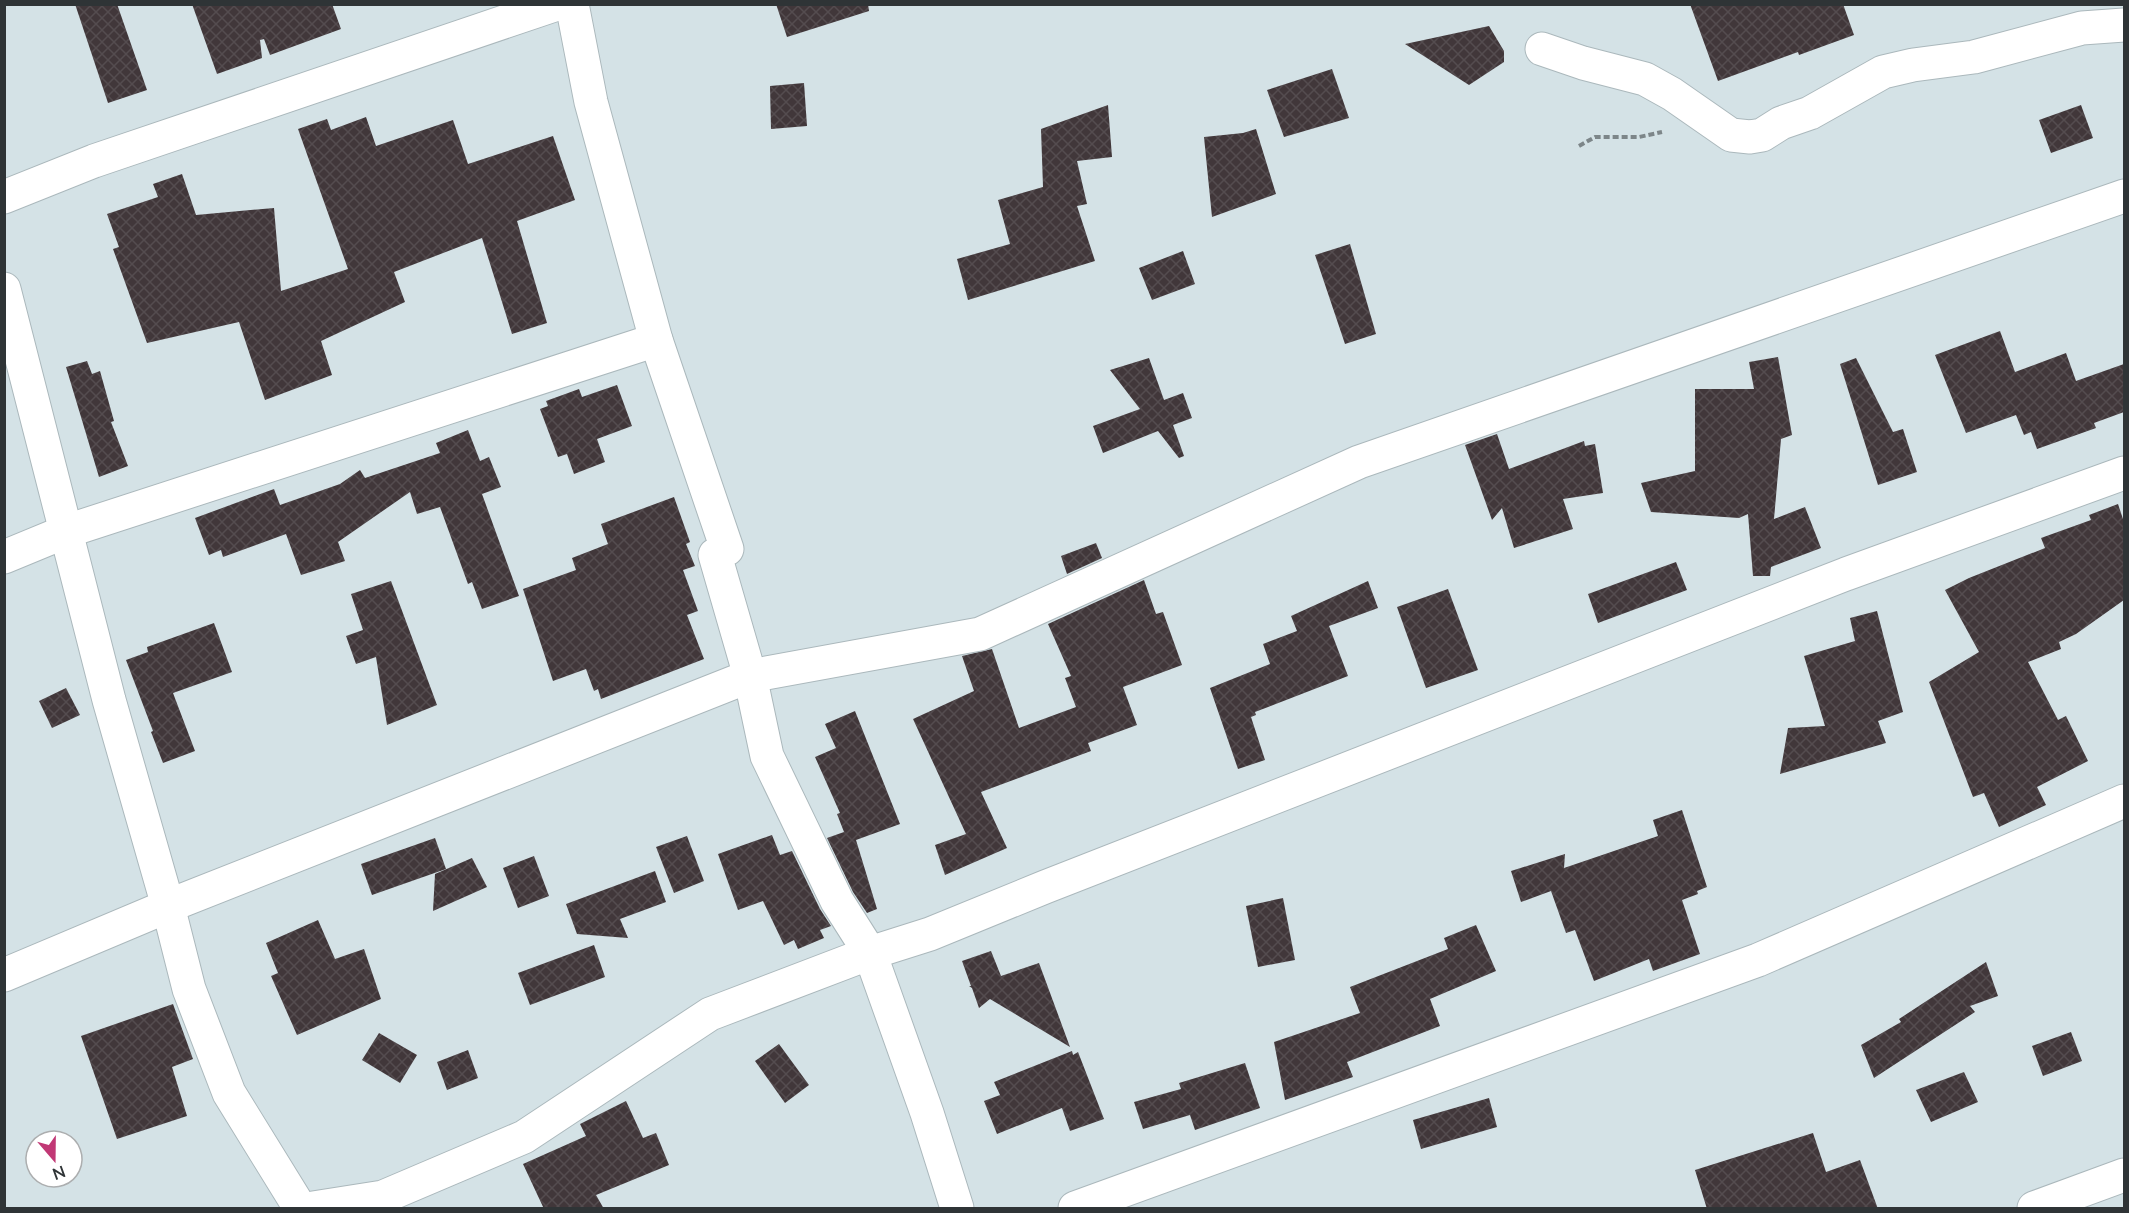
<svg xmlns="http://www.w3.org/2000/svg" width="2129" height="1213" font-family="Lato,sans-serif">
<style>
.building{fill:url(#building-cross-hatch)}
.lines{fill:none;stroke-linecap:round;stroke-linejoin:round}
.minor-casing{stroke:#abb8bc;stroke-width:35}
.path{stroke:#7d8689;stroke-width:4;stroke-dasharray:6 3;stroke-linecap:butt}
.minor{stroke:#fff;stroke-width:33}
</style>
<defs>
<pattern id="building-cross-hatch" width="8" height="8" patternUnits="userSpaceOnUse" patternTransform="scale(1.5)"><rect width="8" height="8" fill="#41373a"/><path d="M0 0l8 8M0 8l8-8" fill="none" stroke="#544c4f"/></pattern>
</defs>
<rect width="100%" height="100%" fill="#d4e2e6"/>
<g class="building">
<path d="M 75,4 L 117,4 L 147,90 L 108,103 Z"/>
<path d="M 192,4 L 332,4 L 341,29 L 270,55 L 264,39 L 260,40 L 262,58 L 217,74 Z"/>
<path d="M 776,4 L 868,4 L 869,11 L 787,37 Z"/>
<path d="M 1690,4 L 1843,4 L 1854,35 L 1799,55 L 1798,52 L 1718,81 Z"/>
<path d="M 1489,26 L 1504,51 L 1504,62 L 1469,85 L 1405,44 Z"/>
<path d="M 1332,69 L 1349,118 L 1284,137 L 1267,90 Z"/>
<path d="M 804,83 L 807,126 L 771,129 L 770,86 Z"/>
<path d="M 1108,105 L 1112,157 L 1077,161 L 1087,204 L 1077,206 L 1095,261 L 968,300 L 957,259 L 1010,244 L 998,200 L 1043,187 L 1041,129 Z"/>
<path d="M 2081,105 L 2093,138 L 2051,153 L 2039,120 Z"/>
<path d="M 366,117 L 376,146 L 453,120 L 468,164 L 553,136 L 575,200 L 517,221 L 547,323 L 512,334 L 482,238 L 394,272 L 405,302 L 321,341 L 332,375 L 265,400 L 239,322 L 147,343 L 113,249 L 119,247 L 107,214 L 158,197 L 153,184 L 182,174 L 196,215 L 274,208 L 281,291 L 348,269 L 298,129 L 327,119 L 331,130 Z"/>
<path d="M 1256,129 L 1276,194 L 1212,217 L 1204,137 L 1243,133 Z"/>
<path d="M 1350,244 L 1376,334 L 1345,344 L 1315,255 Z"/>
<path d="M 1183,251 L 1195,284 L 1152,300 L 1139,268 Z"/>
<path d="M 2000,331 L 2015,372 L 2066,353 L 2076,381 L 2124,364 L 2124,412 L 2094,423 L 2096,428 L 2037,449 L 2031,432 L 2024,435 L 2016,415 L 1966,433 L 1935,355 Z"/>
<path d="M 1778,357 L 1792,435 L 1781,439 L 1774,519 L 1805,507 L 1821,548 L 1771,567 L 1770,576 L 1753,576 L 1748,514 L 1739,518 L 1651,512 L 1641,483 L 1695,471 L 1695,389 L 1754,389 L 1749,362 Z"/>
<path d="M 1149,358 L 1164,400 L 1183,393 L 1192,418 L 1173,425 L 1184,456 L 1179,458 L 1158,431 L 1103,453 L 1093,426 L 1140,409 L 1110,370 Z"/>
<path d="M 1856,358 L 1893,432 L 1903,429 L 1917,472 L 1878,485 L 1840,364 Z"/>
<path d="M 87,361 L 92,374 L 100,371 L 114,421 L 111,422 L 128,466 L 99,477 L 66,367 Z"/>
<path d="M 617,385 L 632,426 L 597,439 L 605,462 L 574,474 L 567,454 L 558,457 L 540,409 L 548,406 L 546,401 L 579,389 L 582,397 Z"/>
<path d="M 468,430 L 480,461 L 489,457 L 501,487 L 482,494 L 519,596 L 482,609 L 472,582 L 468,584 L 440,507 L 417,514 L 410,492 L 338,542 L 345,561 L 301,575 L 286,534 L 223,557 L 221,550 L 209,555 L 195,518 L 274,489 L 280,505 L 340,484 L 360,470 L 365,478 L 440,453 L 436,443 Z"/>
<path d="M 1497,434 L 1509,469 L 1584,441 L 1585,446 L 1595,444 L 1603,493 L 1563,499 L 1573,529 L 1514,548 L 1502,508 L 1492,520 L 1465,445 Z"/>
<path d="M 674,497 L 690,542 L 686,544 L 695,566 L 683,570 L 698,611 L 687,615 L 704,659 L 601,699 L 598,689 L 594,691 L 586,669 L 553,681 L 523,589 L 576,570 L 572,558 L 608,544 L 601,524 Z"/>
<path d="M 2118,504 L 2124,522 L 2124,600 L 2076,634 L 2059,642 L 2061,649 L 2028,662 L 2058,720 L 2066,716 L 2088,761 L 2037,787 L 2046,805 L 1999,827 L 1984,793 L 1973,797 L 1929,682 L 1979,652 L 1945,590 L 1969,578 L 2045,548 L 2041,538 L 2091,520 L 2089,515 Z"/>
<path d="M 1096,543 L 1102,558 L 1067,574 L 1061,556 Z"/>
<path d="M 1676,562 L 1687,590 L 1598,623 L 1588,594 Z"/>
<path d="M 1144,580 L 1156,614 L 1163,612 L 1182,665 L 1123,687 L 1137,725 L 1088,743 L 1091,751 L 981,792 L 1007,848 L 945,875 L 935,845 L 966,834 L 913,719 L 974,691 L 962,656 L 992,649 L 1019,728 L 1076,707 L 1065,678 L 1071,676 L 1048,624 Z"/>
<path d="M 391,581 L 437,705 L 387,725 L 376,657 L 356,664 L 346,636 L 363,630 L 351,594 Z"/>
<path d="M 1368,581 L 1378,608 L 1329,626 L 1348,676 L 1255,712 L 1256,715 L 1251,717 L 1265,760 L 1238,769 L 1210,688 L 1270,664 L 1263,644 L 1297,631 L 1291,616 Z"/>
<path d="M 1448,589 L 1478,670 L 1426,688 L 1397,607 Z"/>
<path d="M 1877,611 L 1903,712 L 1878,721 L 1886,743 L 1780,774 L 1788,728 L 1825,726 L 1804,656 L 1855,641 L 1850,618 Z"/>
<path d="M 214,623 L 232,672 L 173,693 L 195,751 L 163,763 L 151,732 L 153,731 L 126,660 L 148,652 L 147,647 Z"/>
<path d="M 66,688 L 80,715 L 52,728 L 39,701 Z"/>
<path d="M 855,711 L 900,824 L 856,840 L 877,909 L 867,913 L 853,892 L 827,838 L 844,832 L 837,814 L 840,813 L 815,757 L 836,748 L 825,724 Z"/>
<path d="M 1682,810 L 1707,887 L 1697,891 L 1698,894 L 1682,900 L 1700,954 L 1653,971 L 1649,959 L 1594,981 L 1575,930 L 1566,933 L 1551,891 L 1521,902 L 1511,871 L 1565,854 L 1564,868 L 1658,836 L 1653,820 Z"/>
<path d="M 772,835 L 780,855 L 792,851 L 820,909 L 831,926 L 820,930 L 824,938 L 798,949 L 794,940 L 784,945 L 763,901 L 738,910 L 718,854 Z"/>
<path d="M 687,836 L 704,881 L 674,893 L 656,847 Z"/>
<path d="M 435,838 L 446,869 L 372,895 L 361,864 Z"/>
<path d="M 534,856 L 549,896 L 518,908 L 503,868 Z"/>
<path d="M 472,858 L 487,887 L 433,911 L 435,874 Z"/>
<path d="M 655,871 L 666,902 L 620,919 L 628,938 L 577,934 L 566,904 Z"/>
<path d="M 1283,898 L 1295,960 L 1258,967 L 1246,906 Z"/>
<path d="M 318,920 L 335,959 L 364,949 L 381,999 L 297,1035 L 271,976 L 278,973 L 266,943 Z"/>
<path d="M 1476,925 L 1496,971 L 1430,999 L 1440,1026 L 1347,1062 L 1353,1077 L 1285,1100 L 1274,1042 L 1360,1013 L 1350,987 L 1448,949 L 1444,938 Z"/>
<path d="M 594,945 L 605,977 L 530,1005 L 518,973 Z"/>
<path d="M 991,951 L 1001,976 L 1039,963 L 1070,1047 L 990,999 L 979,1008 L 972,988 L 969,986 L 971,986 L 962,961 Z"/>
<path d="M 1986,962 L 1998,996 L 1970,1006 L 1975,1012 L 1874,1078 L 1861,1045 L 1901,1022 L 1899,1019 Z"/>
<path d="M 173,1004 L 193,1059 L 172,1067 L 187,1116 L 117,1139 L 81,1036 Z"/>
<path d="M 2071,1032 L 2082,1061 L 2043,1076 L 2032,1046 Z"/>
<path d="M 379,1033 L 417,1055 L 400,1083 L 362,1060 Z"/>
<path d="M 779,1044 L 809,1085 L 785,1103 L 755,1061 Z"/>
<path d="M 468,1050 L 478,1078 L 447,1090 L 437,1062 Z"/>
<path d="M 1072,1051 L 1073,1055 L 1078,1052 L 1104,1119 L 1070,1131 L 1062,1108 L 997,1134 L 984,1101 L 1000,1095 L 994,1082 Z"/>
<path d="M 1245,1063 L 1260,1108 L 1195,1130 L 1190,1115 L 1143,1129 L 1134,1102 L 1181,1089 L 1179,1083 Z"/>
<path d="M 1964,1072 L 1978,1102 L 1931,1122 L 1916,1090 Z"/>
<path d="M 1489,1098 L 1497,1127 L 1421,1149 L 1413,1120 Z"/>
<path d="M 626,1101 L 643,1138 L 656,1133 L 669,1165 L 596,1195 L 604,1209 L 544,1209 L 523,1164 L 586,1136 L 580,1124 Z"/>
<path d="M 1813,1133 L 1826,1172 L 1860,1160 L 1878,1209 L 1707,1209 L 1695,1170 Z"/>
</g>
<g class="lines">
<g class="minor-casing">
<g id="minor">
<path d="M 572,4 L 591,102 L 656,340 L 727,549 L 715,555 L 750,676 L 767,756 L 837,901 L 870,953 L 927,1113 L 957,1208"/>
<path d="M 1542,49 L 1583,63 L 1645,79 L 1672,94 L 1731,135 L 1750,137 L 1762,135 L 1781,123 L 1810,113 L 1883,72 L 1913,65 L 1974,57 L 2082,28 L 2124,25"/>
<path d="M 4,197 L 94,161 L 557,4"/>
<path d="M 4,289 L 109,700 L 168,906 L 189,989 L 229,1093 L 300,1208"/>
<path d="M 4,557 L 67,531 L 656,340"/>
<path d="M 4,975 L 168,906 L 750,676 L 980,634 L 1359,462 L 2124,196"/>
<path d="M 313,1208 L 383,1197 L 524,1137 L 710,1014 L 870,953 L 930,934 L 1045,887 L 1846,574 L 2124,473"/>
<path d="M 1075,1208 L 1758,960 L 2124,801"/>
<path d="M 2034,1208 L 2124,1175"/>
</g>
</g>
<path class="path" d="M 1579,146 L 1595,137 L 1639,137 L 1662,132"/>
<use href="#minor" class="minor"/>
</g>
<rect width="2129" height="1213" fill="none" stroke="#2f3436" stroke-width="12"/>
<g transform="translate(54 1159) rotate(160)"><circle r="28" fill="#ffffff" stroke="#acaeaf" stroke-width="1.5"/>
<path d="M0-4.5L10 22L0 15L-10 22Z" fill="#c13875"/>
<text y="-9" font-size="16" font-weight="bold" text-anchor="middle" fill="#2f3436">N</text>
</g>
</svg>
